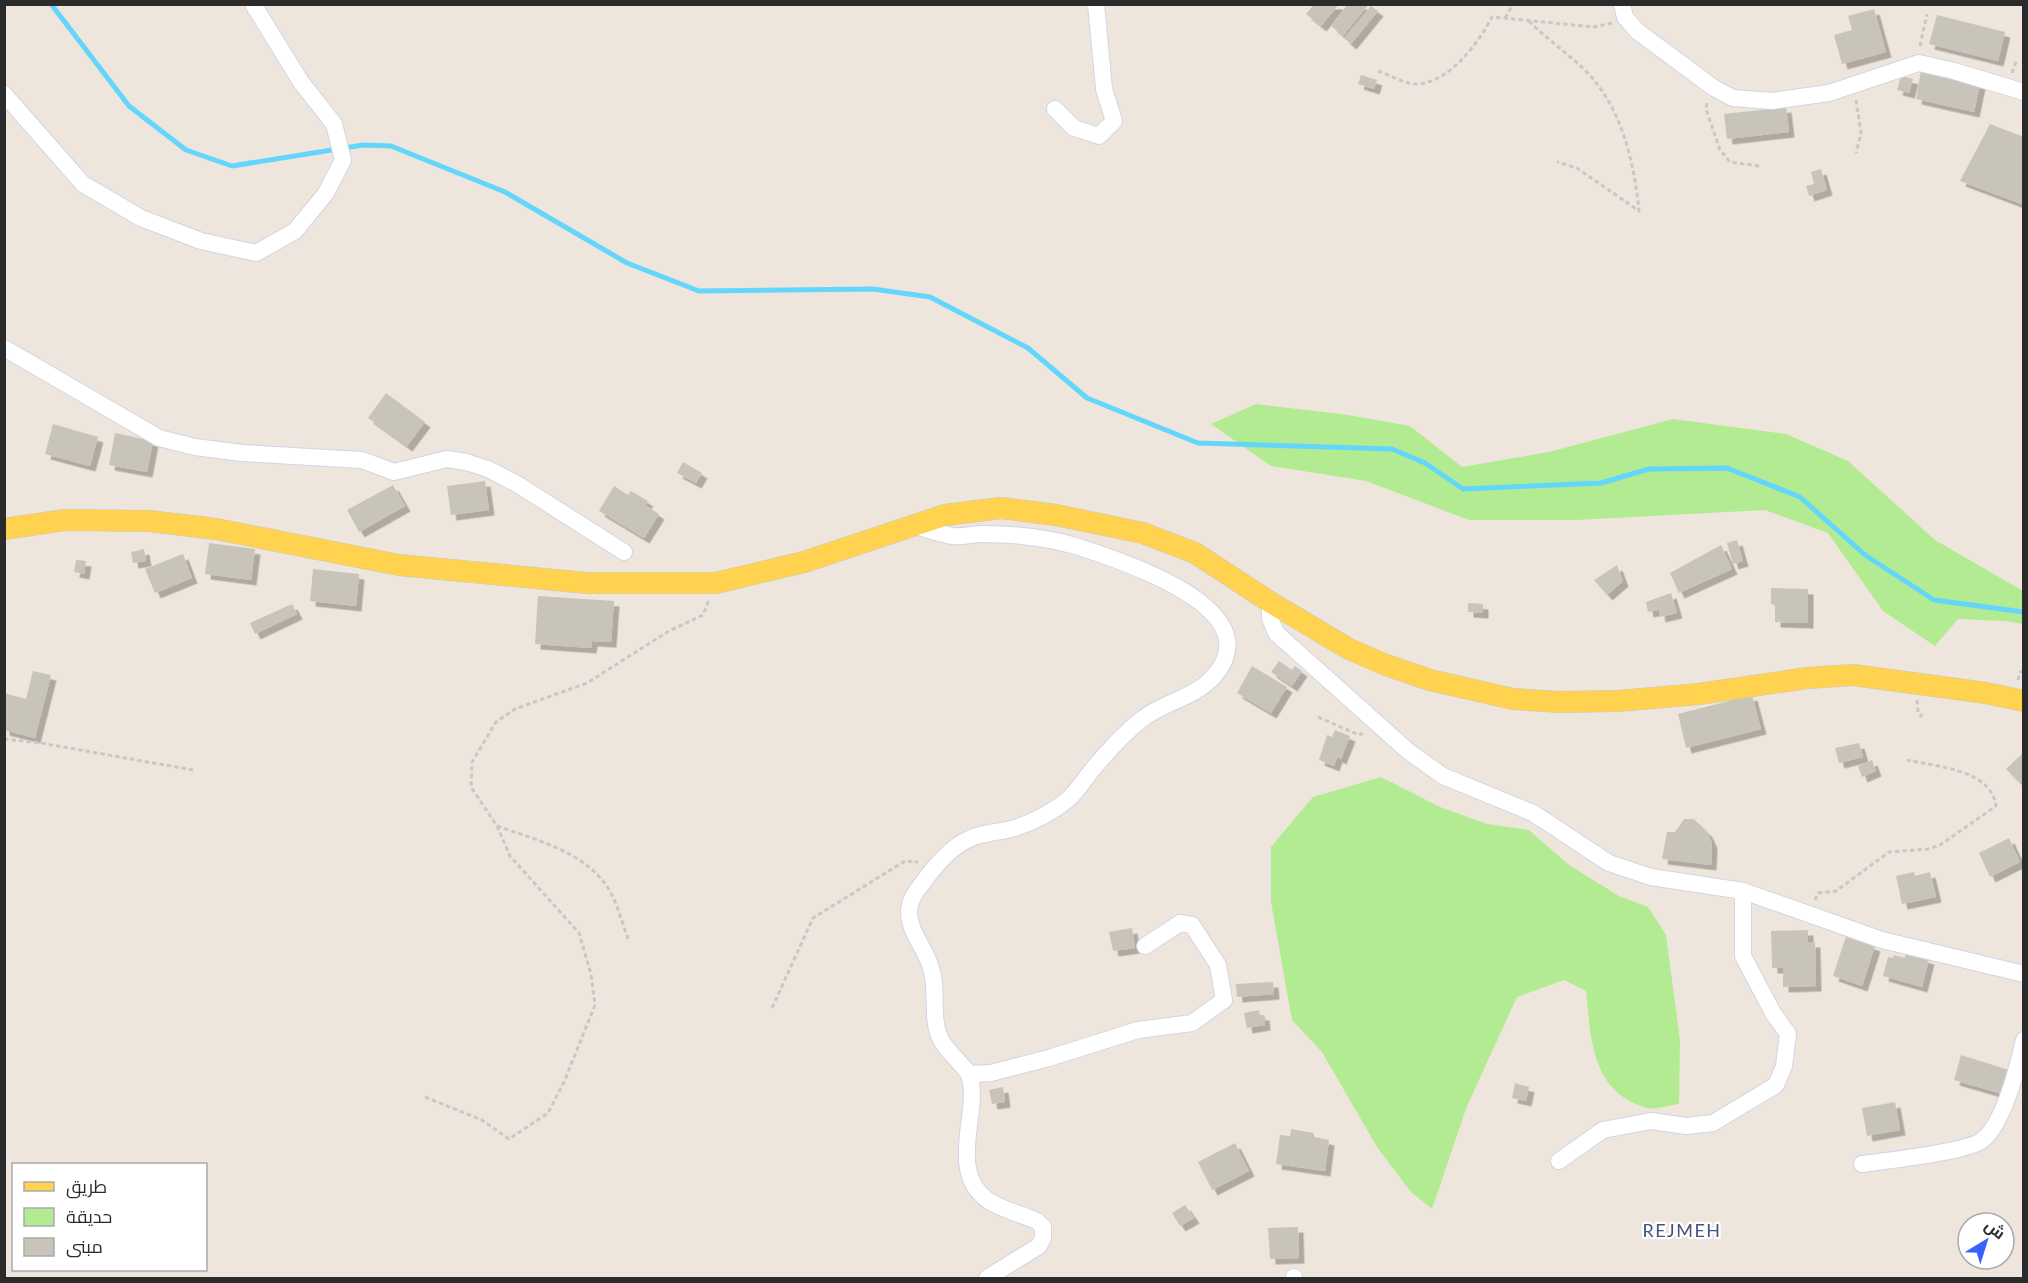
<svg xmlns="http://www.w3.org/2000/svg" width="2028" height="1283" font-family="Lato,Cairo,sans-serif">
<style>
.green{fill:#b2eb92}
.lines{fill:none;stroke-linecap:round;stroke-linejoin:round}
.stream{stroke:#64d6fb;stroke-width:5}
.building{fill:#c9c4ba;filter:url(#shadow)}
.minor-casing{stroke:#d1d5e5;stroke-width:18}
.major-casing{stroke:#c8c8c8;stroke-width:22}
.path{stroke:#c8c8c8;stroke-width:3;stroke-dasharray:4.5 3;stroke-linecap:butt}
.minor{stroke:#fff;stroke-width:16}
.major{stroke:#ffd350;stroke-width:21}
.labels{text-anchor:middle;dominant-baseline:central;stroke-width:4.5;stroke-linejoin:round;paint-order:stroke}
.quarter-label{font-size:18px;letter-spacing:1.5px;fill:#465281;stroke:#fff}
</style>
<defs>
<filter id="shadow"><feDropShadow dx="5.5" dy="5.5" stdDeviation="0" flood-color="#0004"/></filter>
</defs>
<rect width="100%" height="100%" fill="#eee6dc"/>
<g class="green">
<path d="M 1256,404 L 1348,415 L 1410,426 L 1462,467 L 1549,452 L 1673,419 L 1786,434 L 1848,461 L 1935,540 L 2023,591 L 2023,624 L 2005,621 L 1958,619 L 1935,646 L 1883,611 L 1828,533 L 1765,510 L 1576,520 L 1469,520 L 1366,481 L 1271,466 L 1211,424 Z"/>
<path d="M 1381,777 L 1440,807 L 1487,824 L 1529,830 L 1569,865 L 1619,896 L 1648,907 L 1666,935 L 1680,1040 L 1679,1104 C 1670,1105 1655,1110 1647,1108 C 1591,1092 1591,1039 1586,991 L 1564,980 L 1517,997 L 1467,1106 L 1432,1209 L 1411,1192 L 1377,1147 L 1322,1052 L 1292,1020 L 1271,902 L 1271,847 L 1313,797 Z"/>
</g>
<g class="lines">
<path class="stream" d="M 51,4 L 129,106 L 186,150 L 232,166 L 363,145 L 391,146 L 505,192 L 627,263 L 699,291 L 873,289 L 930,297 L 1028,348 L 1087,398 L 1198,443 L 1392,449 L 1425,463 L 1463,489 L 1601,483 L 1649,469 L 1727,468 L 1800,497 L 1865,555 L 1934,600 L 2024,612"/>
</g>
<g class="building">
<path d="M 1314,4 L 1339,4 L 1321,26 L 1306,14 Z"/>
<path d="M 1348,4 L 1369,4 L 1343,36 L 1331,26 Z"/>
<path d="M 1371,6 L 1378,11 L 1351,44 L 1344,38 Z"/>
<path d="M 1874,9 L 1886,52 L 1842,64 L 1834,35 L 1852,30 L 1848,16 Z"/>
<path d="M 1937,15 L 2005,32 L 1998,61 L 1929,44 Z"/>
<path d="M 1921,71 L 1980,84 L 1974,112 L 1916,99 Z"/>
<path d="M 1361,75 L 1377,80 L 1374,89 L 1358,84 Z"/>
<path d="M 1901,76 L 1913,79 L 1909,93 L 1897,90 Z"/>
<path d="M 1786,107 L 1789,132 L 1727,139 L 1724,114 Z"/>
<path d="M 1990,124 L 2024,137 L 2024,205 L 1960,181 Z"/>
<path d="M 1821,169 L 1827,190 L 1809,196 L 1806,186 L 1814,184 L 1811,172 Z"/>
<path d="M 386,393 L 425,422 L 407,446 L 368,418 Z"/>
<path d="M 53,424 L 98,437 L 90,466 L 45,454 Z"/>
<path d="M 115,433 L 153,441 L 147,472 L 109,465 Z"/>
<path d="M 683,462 L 702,473 L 696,483 L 677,473 Z"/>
<path d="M 485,481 L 489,510 L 451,515 L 447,486 Z"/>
<path d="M 393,485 L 405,506 L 359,532 L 347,510 Z"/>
<path d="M 614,486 L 628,495 L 631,491 L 648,501 L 645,505 L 659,514 L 644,538 L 599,511 Z"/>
<path d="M 1737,540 L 1743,561 L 1733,564 L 1727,543 Z"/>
<path d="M 209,543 L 255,549 L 251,580 L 205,574 Z"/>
<path d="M 1721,545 L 1732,569 L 1679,593 L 1670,573 Z"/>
<path d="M 144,549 L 146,561 L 133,563 L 131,552 Z"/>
<path d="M 183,554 L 192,578 L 155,593 L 145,569 Z"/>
<path d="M 76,560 L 86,561 L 84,574 L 74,572 Z"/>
<path d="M 1617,565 L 1623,581 L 1607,595 L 1594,580 Z"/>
<path d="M 313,569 L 359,574 L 356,606 L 310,601 Z"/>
<path d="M 1771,588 L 1808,589 L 1808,623 L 1775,622 L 1775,605 L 1771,604 Z"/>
<path d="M 1671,593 L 1677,613 L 1660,617 L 1659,610 L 1648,612 L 1646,602 Z"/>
<path d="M 538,596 L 614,601 L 611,642 L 592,641 L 591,648 L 535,644 Z"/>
<path d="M 1468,603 L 1483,604 L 1483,613 L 1468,612 Z"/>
<path d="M 292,604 L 297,614 L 255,634 L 250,623 Z"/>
<path d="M 1279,661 L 1292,670 L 1295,666 L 1302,671 L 1292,686 L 1271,672 Z"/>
<path d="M 1252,666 L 1287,687 L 1271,713 L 1237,693 Z"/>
<path d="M 33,671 L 51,675 L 35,738 L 4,730 L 4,693 L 26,699 Z"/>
<path d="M 1752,695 L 1761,729 L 1686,748 L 1678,714 Z"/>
<path d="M 1335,730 L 1350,736 L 1341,759 L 1337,757 L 1334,766 L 1319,760 L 1327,735 L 1332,737 Z"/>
<path d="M 1859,743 L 1863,757 L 1839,763 L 1835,748 Z"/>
<path d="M 2024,752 L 2024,780 L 2020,783 L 2006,769 Z"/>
<path d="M 1872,760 L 1876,771 L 1862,777 L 1858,766 Z"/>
<path d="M 1684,819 L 1694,819 L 1707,832 L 1712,843 L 1711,865 L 1662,859 L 1667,832 L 1675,832 Z"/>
<path d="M 2009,838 L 2020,862 L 1990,877 L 1979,853 Z"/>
<path d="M 1914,872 L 1915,876 L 1930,872 L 1936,897 L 1902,904 L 1896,876 Z"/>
<path d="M 1132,928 L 1135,948 L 1113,951 L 1109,932 Z"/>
<path d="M 1808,930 L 1808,942 L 1815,942 L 1816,986 L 1783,987 L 1783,968 L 1772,968 L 1771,931 Z"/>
<path d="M 1846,936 L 1875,946 L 1862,986 L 1833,976 Z"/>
<path d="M 1906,953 L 1929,959 L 1922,987 L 1883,976 L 1888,957 L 1893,958 L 1894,955 L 1905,958 Z"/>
<path d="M 1273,982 L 1274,994 L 1237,997 L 1236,984 Z"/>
<path d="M 1259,1010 L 1260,1015 L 1264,1015 L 1265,1025 L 1247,1028 L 1244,1013 Z"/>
<path d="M 1961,1055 L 2009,1070 L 2002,1094 L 1954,1080 Z"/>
<path d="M 1515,1083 L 1529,1087 L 1526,1101 L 1512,1098 Z"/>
<path d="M 1003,1087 L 1005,1102 L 992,1104 L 989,1090 Z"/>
<path d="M 1895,1102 L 1900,1130 L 1867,1136 L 1862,1108 Z"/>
<path d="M 1291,1129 L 1314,1133 L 1314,1137 L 1329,1140 L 1325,1171 L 1276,1164 L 1280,1135 L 1290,1136 Z"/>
<path d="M 1235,1143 L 1249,1171 L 1212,1190 L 1198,1162 Z"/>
<path d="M 1185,1205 L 1194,1218 L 1180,1226 L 1172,1213 Z"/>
<path d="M 1298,1227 L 1299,1258 L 1270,1259 L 1268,1228 Z"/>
</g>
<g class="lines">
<g class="minor-casing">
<g id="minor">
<path d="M 1622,4 L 1625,17 L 1637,31 L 1714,88 L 1733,98 L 1772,101 L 1829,93 L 1919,63 L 1954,71 L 2024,92"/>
<path d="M 4,94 L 83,184 L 141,218 L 201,241 L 256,253 L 295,231 L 326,193 L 343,160 L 334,124 L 301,82 L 253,4"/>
<path d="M 1055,109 L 1074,128 L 1099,136 L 1114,121 L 1104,89 L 1096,4"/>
<path d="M 4,348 L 159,438 L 195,447 L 242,453 L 362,460 L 394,472 L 447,459 L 466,462 L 488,469 L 517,484 L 624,552"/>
<path d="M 914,526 C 927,529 940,534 953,536 C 963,537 973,534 982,534 C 1014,534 1049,538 1079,547 C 1122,561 1273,609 1214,676 C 1194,699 1164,701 1141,720 C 1123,734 1107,752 1092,770 C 1084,780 1076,793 1066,801 C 1052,812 1033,822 1015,828 C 999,833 980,832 965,841 C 948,850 935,866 924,881 C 917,890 909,900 909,912 C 909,932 924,946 930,965 C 939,989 930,1015 940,1038 C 944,1047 952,1054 958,1061 C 961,1065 967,1070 969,1075 C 982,1109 945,1171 989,1201 C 1003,1210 1021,1214 1037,1221 L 1043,1227 L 1043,1238 L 1039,1246 L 987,1278"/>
<path d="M 1270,602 L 1270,618 L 1276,633 L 1408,751 L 1443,776 L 1533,813 L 1609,863 L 1651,877 L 1743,891 L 1882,940 L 2024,974"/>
<path d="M 969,1074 L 991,1073 L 1049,1058 L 1138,1030 L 1192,1023 L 1224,1000 L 1218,965 L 1192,925 L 1180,923 L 1145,946"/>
<path d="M 1559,1161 L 1603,1130 L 1651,1121 L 1686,1126 L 1713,1123 L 1776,1085 L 1784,1066 L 1788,1034 L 1773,1013 L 1743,956 L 1743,891"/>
<path d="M 1862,1164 C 1885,1161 1965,1152 1981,1141 C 2003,1126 2018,1066 2024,1040"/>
<path d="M 1294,1277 L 1294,1278"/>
</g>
</g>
<g class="major-casing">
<path id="major" d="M 4,529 L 65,520 L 149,521 L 216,529 L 399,565 L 587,583 L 716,583 L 804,562 L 945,515 L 1001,508 L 1056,515 L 1143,533 L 1195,553 L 1270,602 L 1349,649 L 1386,665 L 1430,680 L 1513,699 L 1560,702 L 1618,701 L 1699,694 L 1807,678 L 1853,675 L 1986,693 L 2024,701"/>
</g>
<g class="path">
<path d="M 1505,18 L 1513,4"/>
<path d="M 1529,21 C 1550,43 1579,60 1597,84 C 1624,118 1635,169 1639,211 L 1577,168 L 1557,162"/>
<path d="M 1920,46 L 1927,14"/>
<path d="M 1378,71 C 1390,75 1406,85 1418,84 C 1450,82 1479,42 1492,17 L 1594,27 L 1612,23"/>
<path d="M 2012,73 L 2017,59"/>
<path d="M 1856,100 L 1861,133 L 1856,153"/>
<path d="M 1707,103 L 1706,109 L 1720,150 L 1730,162 L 1759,166"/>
<path d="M 2018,680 L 2020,672 L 2024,671"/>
<path d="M 1917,700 L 1918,712 L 1922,717"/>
<path d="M 1318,717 L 1359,735 L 1363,733"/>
<path d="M 4,739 L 41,743 L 193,770"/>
<path d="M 497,826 C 534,839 582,851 606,885 C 617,900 622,924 629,941"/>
<path d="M 1815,900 L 1818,893 L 1836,891 L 1889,852 L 1928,849 L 1940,845 L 1996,806 C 1991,769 1937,767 1907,760"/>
<path d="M 772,1008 L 813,918 L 905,861 L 918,862"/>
<path d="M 425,1097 L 482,1120 L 509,1139 L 548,1113 L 564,1082 L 595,1005 L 591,974 L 579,933 L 510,856 L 497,826 L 471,787 L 472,762 L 496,722 L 515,709 L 587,683 L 669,631 L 703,615 L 709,600"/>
</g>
<use href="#minor" class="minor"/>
<use href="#major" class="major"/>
</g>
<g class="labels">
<g class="quarter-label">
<text x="1682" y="1230">REJMEH</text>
</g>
</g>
<rect width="2028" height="1283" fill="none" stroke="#2b2b2b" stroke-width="12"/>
<rect x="12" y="1163" width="195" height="108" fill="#ffffff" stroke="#aaaaaa" stroke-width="1.5"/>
<rect x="24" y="1182" width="30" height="9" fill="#ffd350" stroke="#aaaaaa" stroke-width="1.5"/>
<text x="66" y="1193" font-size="18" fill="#2b2b2b">طريق</text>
<rect x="24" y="1208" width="30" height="18" fill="#b2eb92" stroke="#aaaaaa" stroke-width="1.5"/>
<text x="66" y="1223" font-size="18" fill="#2b2b2b">حديقة</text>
<rect x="24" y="1238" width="30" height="18" fill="#c9c4ba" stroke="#aaaaaa" stroke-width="1.5"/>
<text x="66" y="1253" font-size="18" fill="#2b2b2b">مبنى</text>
<g transform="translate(1986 1241) rotate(38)"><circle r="28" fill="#ffffff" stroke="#aaaaaa" stroke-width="1.5"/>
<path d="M0-4.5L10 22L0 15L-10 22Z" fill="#3861ff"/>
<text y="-9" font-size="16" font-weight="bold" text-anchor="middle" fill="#2b2b2b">ش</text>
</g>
</svg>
